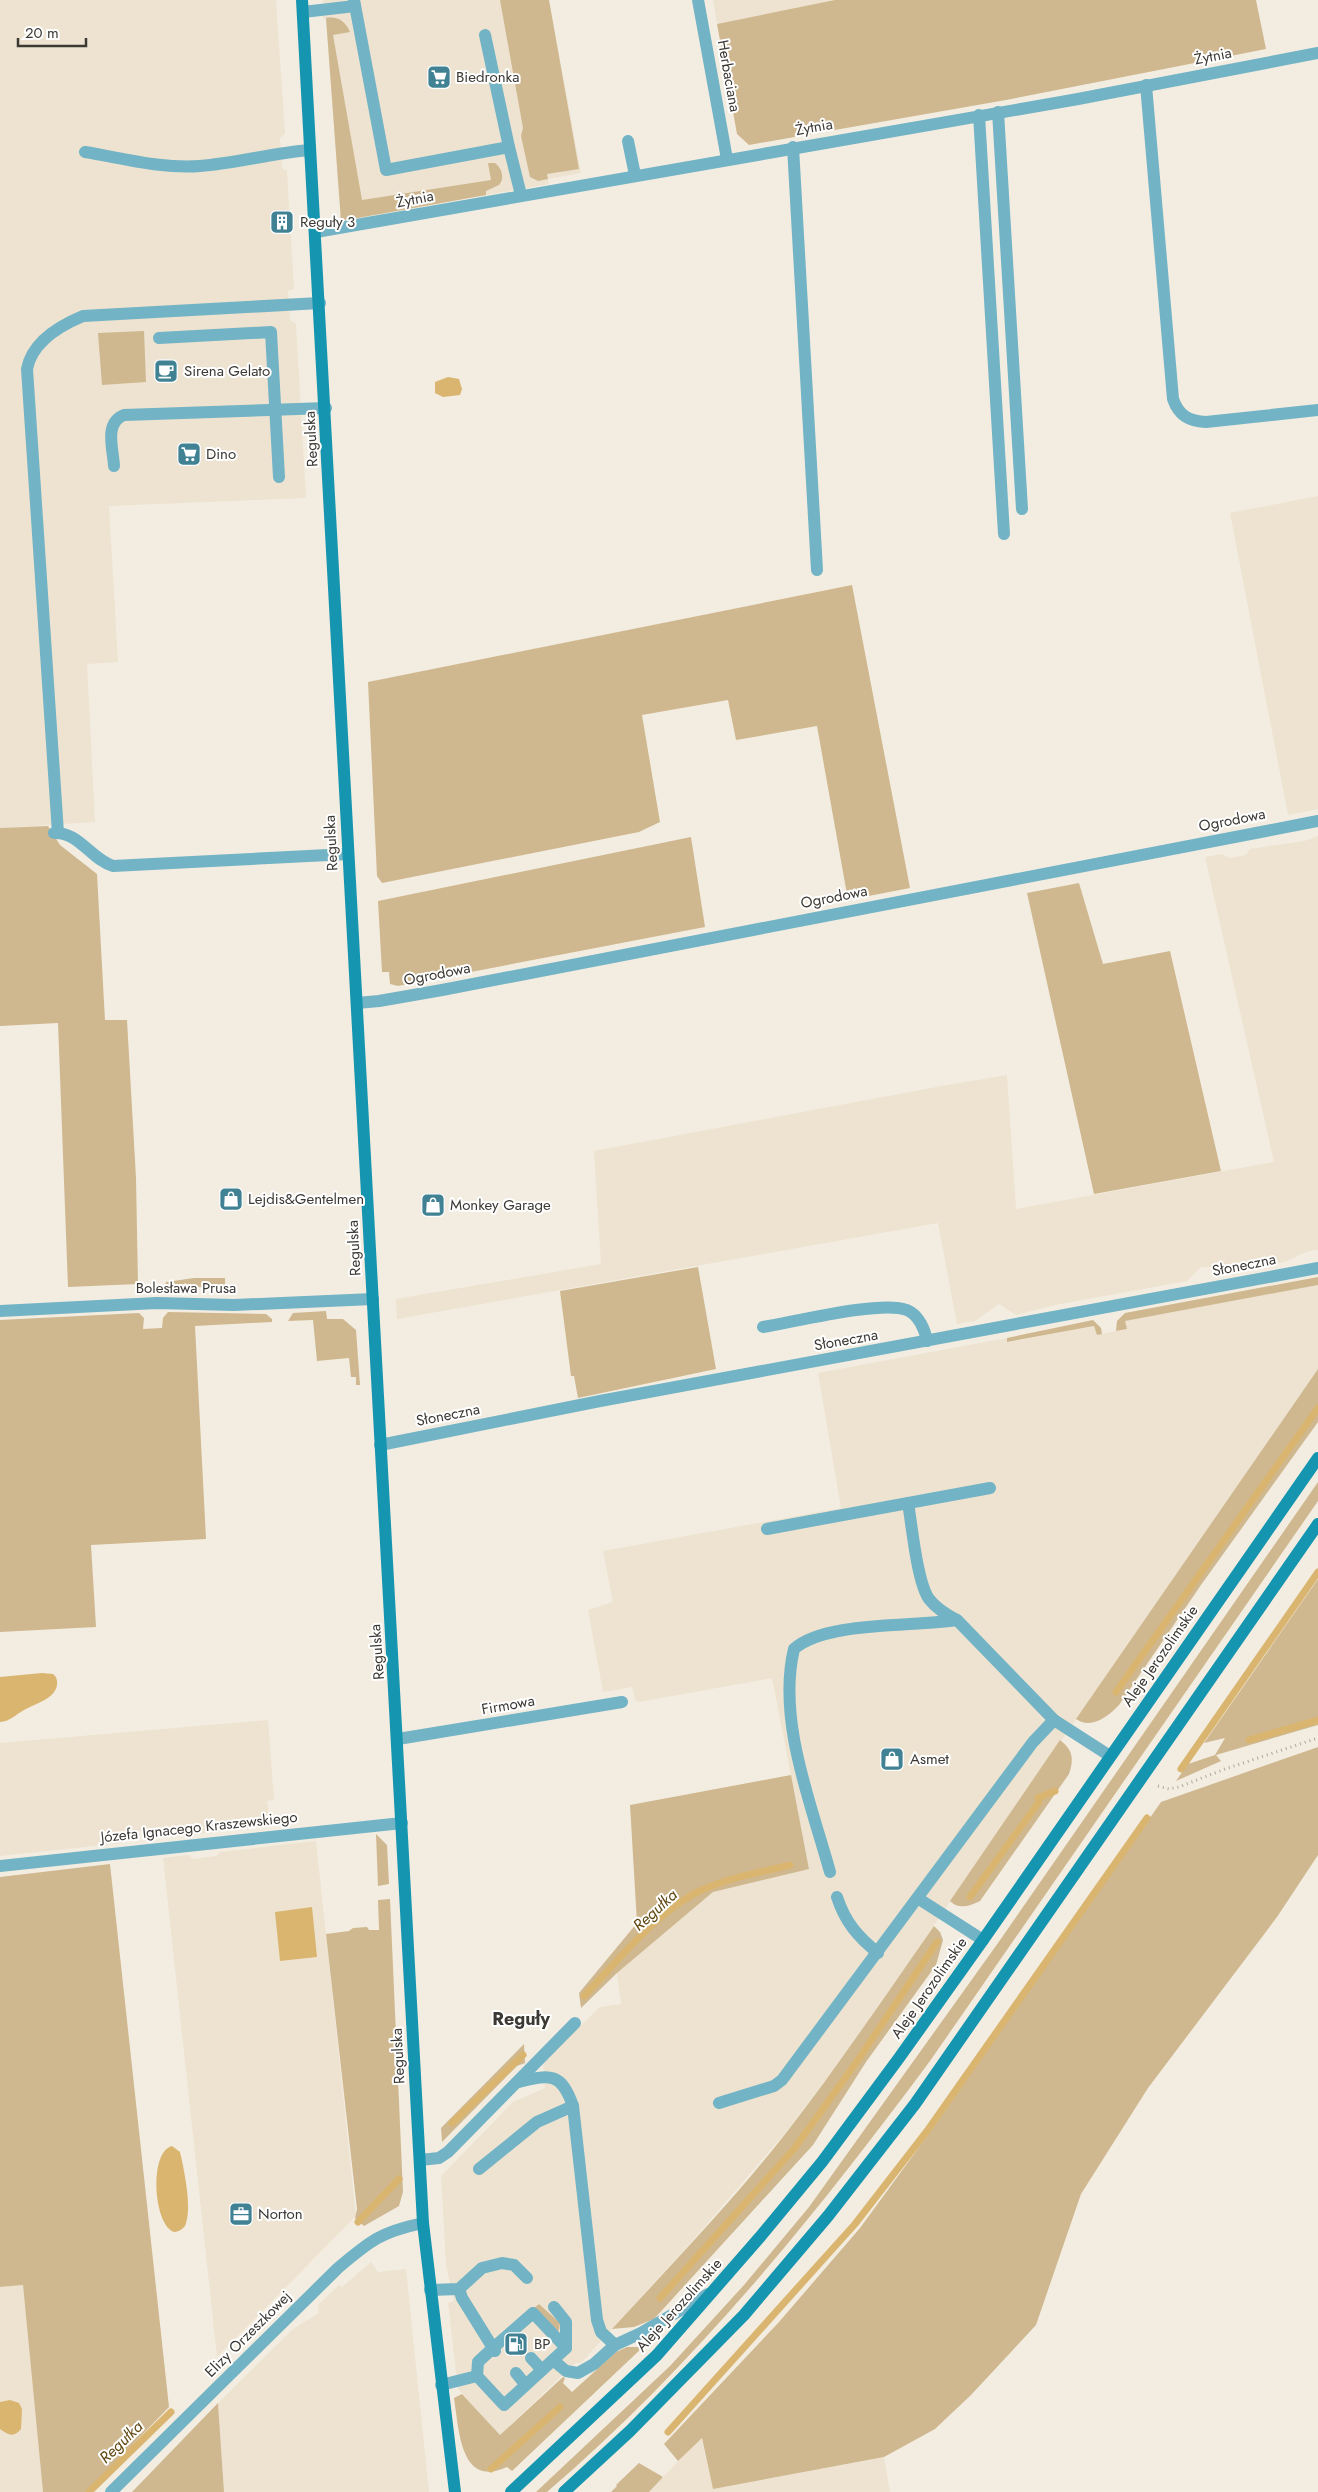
<svg xmlns="http://www.w3.org/2000/svg" width="1318" height="2492" font-family="Jost,sans-serif">
<style>
.built{fill:#ede3d0}
.green{fill:#cfb88f}
.water{fill:#d9b570}
.lines{fill:none;stroke-linecap:round;stroke-linejoin:round}
.stream{stroke:#d9b570;stroke-width:7}
.path{stroke:#aca89e;stroke-width:3;stroke-dasharray:1 4;stroke-linecap:butt}
.lane{stroke:#72b3c5;stroke-width:12}
.street{stroke:#72b3c5;stroke-width:12}
.secondary{stroke:#1595af;stroke-width:12}
.labels{text-anchor:middle;dominant-baseline:central;stroke-width:4;stroke-linejoin:round;paint-order:stroke}
.street-label{font-size:15px;fill:#3c3934;stroke:#fff}
.poi-label{font-size:15px;fill:#3c3934;stroke:#fff;text-anchor:start}
.water-label{font-size:16px;font-style:italic;fill:#604711;stroke:#fff}
.quarter-label{font-size:18px;font-weight:bold;fill:#3c3934;stroke:#fff}
</style>
<rect width="100%" height="100%" fill="#f3ede1"/>
<g class="built">
<path d="M 0,0 L 276,0 L 285,134 L 280,138 L 282,168 L 287,171 L 294,289 L 288,291 L 290,320 L 296,324 L 306,498 L 109,506 L 118,662 L 87,664 L 95,822 L 0,828 Z"/>
<path d="M 323,0 L 549,0 L 581,173 L 548,179 L 549,184 L 341,221 L 326,19 L 323,18 Z"/>
<path d="M 713,0 L 835,0 L 835,1 L 717,24 Z"/>
<path d="M 1318,496 L 1318,809 L 1288,815 L 1230,513 Z"/>
<path d="M 1318,836 L 1318,1250 L 1309,1251 L 1284,1262 L 1227,1273 L 1211,1267 L 1201,1267 L 1187,1281 L 1055,1305 L 1016,1315 L 999,1304 L 975,1321 L 957,1324 L 938,1223 L 397,1319 L 396,1299 L 601,1264 L 594,1151 L 942,1086 L 1007,1075 L 1016,1209 L 1274,1162 L 1205,857 L 1222,854 L 1230,858 L 1246,855 L 1250,849 L 1304,841 Z"/>
<path d="M 1318,1285 L 1318,1369 L 850,2047 L 786,2132 L 694,2239 L 581,2363 L 575,2363 L 500,2435 L 458,2389 L 448,2303 L 454,2301 L 446,2265 L 441,2176 L 513,2102 L 545,2088 L 543,2064 L 553,2052 L 600,2007 L 621,2004 L 617,1973 L 713,1892 L 809,1868 L 772,1678 L 639,1702 L 635,1700 L 632,1687 L 603,1692 L 588,1610 L 613,1602 L 603,1551 L 841,1508 L 818,1373 L 1007,1338 L 1008,1342 L 1095,1326 L 1097,1334 L 1102,1334 L 1126,1329 L 1125,1321 Z"/>
<path d="M 268,1720 L 274,1800 L 267,1801 L 270,1824 L 266,1826 L 162,1838 L 145,1830 L 127,1832 L 122,1843 L 0,1856 L 0,1743 Z"/>
<path d="M 316,1841 L 356,2216 L 217,2357 L 163,1858 L 188,1855 L 193,1859 L 216,1856 L 220,1852 Z"/>
<path d="M 371,2262 L 378,2272 L 406,2269 L 429,2492 L 224,2492 L 218,2403 L 293,2329 L 319,2313 L 318,2305 L 339,2285 L 342,2287 Z"/>
<path d="M 23,2285 L 43,2492 L 0,2492 L 0,2287 Z"/>
<path d="M 701,2437 L 713,2489 L 884,2457 L 890,2492 L 649,2492 Z"/>
</g>
<g class="green">
<path d="M 500,0 L 549,0 L 579,169 L 547,174 L 548,179 L 538,181 L 530,177 L 521,136 L 523,128 Z"/>
<path d="M 835,0 L 1256,0 L 1266,49 L 1006,100 L 749,145 L 737,134 L 717,24 Z"/>
<path d="M 326,18 C 338,16 345,21 350,32 L 333,35 L 362,200 L 491,180 L 488,163 L 495,163 C 502,168 505,179 499,185 L 486,191 L 486,195 L 341,221 Z"/>
<path d="M 144,331 L 146,382 L 102,385 L 98,333 Z"/>
<path d="M 852,585 L 910,888 L 848,900 L 817,726 L 736,740 L 728,700 L 642,715 L 660,822 L 639,832 L 382,883 L 377,876 L 368,682 Z"/>
<path d="M 48,826 L 60,845 L 97,874 L 105,1020 L 127,1020 L 136,1178 L 138,1284 L 68,1287 L 58,1023 L 0,1026 L 0,828 Z"/>
<path d="M 691,837 L 705,927 L 398,986 L 390,984 L 389,972 L 382,972 L 378,901 Z"/>
<path d="M 1079,883 L 1103,964 L 1170,951 L 1221,1171 L 1094,1194 L 1027,893 Z"/>
<path d="M 698,1267 L 716,1369 L 578,1398 L 574,1376 L 571,1376 L 560,1291 Z"/>
<path d="M 1318,1277 L 1318,1285 L 1125,1321 L 1127,1329 L 1116,1331 L 1117,1321 L 1125,1313 Z"/>
<path d="M 194,1278 L 225,1278 L 225,1288 L 165,1286 L 166,1282 Z"/>
<path d="M 326,1311 L 327,1319 L 343,1319 L 356,1330 L 360,1385 L 356,1385 L 356,1377 L 351,1377 L 349,1358 L 317,1361 L 313,1320 L 288,1321 L 293,1313 Z"/>
<path d="M 168,1312 L 266,1314 L 272,1319 L 272,1322 L 195,1326 L 206,1539 L 91,1545 L 96,1627 L 0,1632 L 0,1320 L 139,1313 L 144,1318 L 143,1329 L 162,1328 L 163,1318 Z"/>
<path d="M 1093,1320 L 1101,1328 L 1102,1334 L 1097,1335 L 1094,1326 L 1007,1342 L 1007,1338 Z"/>
<path d="M 1318,1369 L 1318,1422 L 1201,1585 L 1119,1705 C 1109,1716 1091,1730 1076,1719 Z"/>
<path d="M 1318,1482 L 1318,1501 L 930,2061 C 815,2216 694,2366 547,2492 L 536,2492 L 670,2366 L 744,2285 L 809,2207 L 998,1943 Z"/>
<path d="M 1318,1579 L 1318,1725 L 1216,1755 L 1221,1761 L 1176,1781 L 1188,1764 L 1215,1755 L 1225,1738 L 1204,1743 Z"/>
<path d="M 1060,1740 C 1073,1750 1074,1759 1069,1774 L 980,1901 C 970,1906 959,1910 950,1901 Z"/>
<path d="M 1318,1747 L 1318,1855 L 1277,1917 L 1148,2088 L 1081,2194 L 1036,2325 L 971,2395 L 935,2429 L 884,2457 L 713,2489 L 702,2438 L 678,2461 L 664,2444 L 779,2322 L 860,2228 L 933,2128 L 1161,1802 Z"/>
<path d="M 791,1775 L 809,1869 L 713,1892 L 617,1973 L 581,2008 L 579,1993 L 637,1923 L 630,1805 Z"/>
<path d="M 376,1834 L 387,1845 L 389,1884 L 378,1886 Z"/>
<path d="M 110,1864 L 169,2407 L 87,2492 L 43,2492 L 23,2285 L 0,2287 L 0,1877 Z"/>
<path d="M 390,1899 L 403,2192 L 399,2206 L 364,2226 L 355,2218 L 357,2209 L 326,1934 L 349,1931 L 353,1928 L 367,1927 L 369,1930 L 379,1930 L 378,1900 Z"/>
<path d="M 934,1926 L 940,1932 L 943,1940 L 936,1965 L 866,2062 L 813,2145 L 654,2319 L 634,2327 L 612,2329 C 671,2265 732,2202 786,2133 C 838,2066 885,1996 934,1926 Z"/>
<path d="M 524,2044 L 525,2063 L 517,2066 L 442,2142 L 441,2128 Z"/>
<path d="M 539,2304 L 560,2323 L 559,2330 L 558,2331 L 533,2309 Z"/>
<path d="M 627,2347 L 643,2347 L 512,2471 L 507,2467 C 460,2489 459,2429 454,2398 L 462,2394 L 500,2435 L 563,2377 L 565,2378 L 563,2383 L 572,2392 L 616,2352 Z"/>
<path d="M 218,2403 L 224,2492 L 132,2492 Z"/>
<path d="M 639,2463 L 663,2477 L 649,2492 L 611,2492 L 617,2486 L 616,2485 Z"/>
</g>
<g class="water">
<path d="M 448,377 L 459,379 L 462,389 L 460,395 L 443,397 L 435,393 L 435,382 Z"/>
<path d="M 42,1673 L 53,1674 L 56,1677 C 63,1697 36,1703 24,1710 C 15,1715 11,1721 0,1722 L 0,1677 Z"/>
<path d="M 312,1907 L 317,1957 L 280,1961 L 275,1912 Z"/>
<path d="M 172,2146 L 180,2152 C 184,2169 192,2207 186,2223 C 185,2228 180,2231 175,2232 C 154,2228 148,2152 172,2146 Z"/>
<path d="M 10,2400 L 19,2403 L 22,2409 L 21,2429 C 14,2438 8,2435 0,2429 L 0,2402 Z"/>
</g>
<g class="lines">
<g class="stream">
<path d="M 1116,1692 L 1318,1408"/>
<path d="M 1249,1740 L 1318,1720"/>
<path d="M 1181,1769 L 1318,1572"/>
<path d="M 1038,1798 L 1055,1791"/>
<path d="M 970,1897 L 1039,1802 L 1039,1797"/>
<path d="M 584,1996 C 619,1960 658,1909 704,1889 C 731,1877 762,1872 790,1865"/>
<path d="M 452,2123 L 523,2055"/>
<path d="M 358,2222 L 399,2179"/>
<path d="M 660,2298 L 794,2149 L 858,2060 L 937,1942"/>
<path d="M 668,2432 L 855,2224 L 927,2131 L 1147,1818"/>
<path d="M 491,2469 L 560,2407"/>
<path d="M 89,2492 L 171,2412"/>
</g>
<path class="path" d="M 1158,1786 L 1169,1789 L 1179,1787 L 1225,1769 L 1318,1738"/>
<g class="lane">
<path d="M 354,0 L 386,170 L 509,147 L 521,195"/>
<path d="M 303,12 L 355,6"/>
<path d="M 485,35 L 509,147"/>
<path d="M 1146,85 L 1173,399 C 1179,416 1189,421 1206,422 L 1318,410"/>
<path d="M 998,112 L 1022,509"/>
<path d="M 979,115 L 1004,534"/>
<path d="M 628,141 L 635,175"/>
<path d="M 793,147 L 817,570"/>
<path d="M 85,152 C 122,158 162,169 200,166 C 237,163 273,153 310,150"/>
<path d="M 159,338 L 271,332 L 279,477"/>
<path d="M 114,466 C 113,448 104,423 124,415 L 326,408"/>
<path d="M 54,833 C 78,831 92,860 113,866 L 348,854"/>
<path d="M 58,833 L 27,369 C 32,342 59,326 83,316 L 320,303"/>
<path d="M 763,1327 C 794,1322 881,1300 907,1310 C 919,1315 925,1330 927,1341"/>
<path d="M 908,1503 C 912,1526 917,1582 929,1599 C 936,1608 947,1615 957,1620 L 1054,1720"/>
<path d="M 767,1529 L 990,1488"/>
<path d="M 830,1872 C 811,1803 777,1720 794,1649 C 825,1621 914,1627 957,1620"/>
<path d="M 837,1897 C 845,1922 858,1937 878,1953"/>
<path d="M 919,1899 L 983,1940"/>
<path d="M 518,2082 C 549,2075 561,2071 573,2106 L 597,2320 L 601,2332 L 615,2345"/>
<path d="M 719,2103 L 774,2086 L 782,2080 L 1033,1742 L 1054,1720 L 1110,1756"/>
<path d="M 420,2160 L 439,2158 L 448,2152 L 575,2023"/>
<path d="M 479,2169 L 537,2122 L 573,2106"/>
<path d="M 459,2289 L 462,2298 L 493,2348 L 533,2313 L 566,2348 L 504,2405 L 477,2376 L 478,2362 L 493,2348 L 495,2351"/>
<path d="M 430,2290 L 459,2289 L 482,2268 L 502,2263 L 514,2265 L 527,2278"/>
<path d="M 554,2307 L 566,2322 L 566,2348"/>
<path d="M 531,2358 L 542,2370"/>
<path d="M 553,2360 L 566,2371 L 578,2373 L 594,2364 L 615,2345 L 641,2333 L 708,2294"/>
<path d="M 516,2373 L 525,2384"/>
<path d="M 441,2385 L 477,2376"/>
</g>
<g class="street">
<path d="M 698,0 L 727,159"/>
<path d="M 316,232 L 1078,99 L 1318,53"/>
<path d="M 357,1003 L 379,1001 L 442,990 L 1318,821"/>
<path d="M 0,1311 L 157,1303 L 234,1305 L 373,1299"/>
<path d="M 380,1445 L 600,1401 L 1318,1268"/>
<path d="M 398,1739 L 622,1702"/>
<path d="M 0,1866 L 402,1823"/>
<path d="M 111,2492 L 338,2268 C 371,2240 381,2232 423,2223"/>
</g>
<g class="secondary">
<path d="M 302,0 L 423,2223 L 455,2492"/>
<path d="M 511,2492 L 657,2355 L 760,2237 L 822,2162 L 899,2058 L 983,1940 L 1318,1458"/>
<path d="M 564,2492 L 630,2431 L 744,2315 L 828,2216 L 915,2104 L 1318,1524"/>
</g>
</g>
<defs>
<g id="supermarket-square" transform="scale(1.25)"><rect x="-9" y="-9" width="18" height="18" rx="4" fill="#408294" stroke="#fff"/><path d="M-6-5.5h2.5l.6 2H6L4.5 2H-2.5L-4.4-4H-6ZM-1.5 3.2a1.3 1.3 0 1 0 .1 0ZM3 3.2a1.3 1.3 0 1 0 .1 0Z" fill="#fff"/></g>
<g id="building-square" transform="scale(1.25)"><rect x="-9" y="-9" width="18" height="18" rx="4" fill="#408294" stroke="#fff"/><path d="M-4-6H4V6H1V3H-1V6H-4ZM-2.5-4.3h1.7v1.8h-1.7ZM.8-4.3h1.7v1.8H.8ZM-2.5-1h1.7V.8h-1.7ZM.8-1h1.7V.8H.8Z" fill="#fff"/></g>
<g id="cafe-square" transform="scale(1.25)"><rect x="-9" y="-9" width="18" height="18" rx="4" fill="#408294" stroke="#fff"/><path d="M-5.5-4.5H6V0H3Q3 3.5 0 3.5H-2.5Q-5.5 3.5-5.5 0ZM3-3.2v2h1.7v-2ZM-6 4.5H4V6H-6Z" fill="#fff"/></g>
<g id="shop-square" transform="scale(1.25)"><rect x="-9" y="-9" width="18" height="18" rx="4" fill="#408294" stroke="#fff"/><path d="M-5-2.5h2.3a2.7 3.5 0 0 1 5.4 0H5L5.5 6h-11ZM-1.5-2.5h3a1.5 2.3 0 0 0-3 0Z" fill="#fff"/></g>
<g id="office-square" transform="scale(1.25)"><rect x="-9" y="-9" width="18" height="18" rx="4" fill="#408294" stroke="#fff"/><path d="M-6-3h4V-5.5h4V-3h4V5H-6ZM-1-4.5V-3h2v-1.5ZM-6 0V1H6V0Z" fill="#fff"/></g>
<g id="fuel-square" transform="scale(1.25)"><rect x="-9" y="-9" width="18" height="18" rx="4" fill="#408294" stroke="#fff"/><path d="M-5.5-6h7V0h2V4h1.3V-2.5L3-4.5l.8-.8L6-3V5H2.5V1h-1V6h-7ZM-4.2-4.7v3.2H.2V-4.7Z" fill="#fff"/></g>
</defs>
<g fill-rule="evenodd">
<use href="#supermarket-square" x="439" y="77"/>
<use href="#building-square" x="282" y="222"/>
<use href="#cafe-square" x="166" y="371"/>
<use href="#supermarket-square" x="189" y="454"/>
<use href="#shop-square" x="231" y="1199"/>
<use href="#shop-square" x="433" y="1205"/>
<use href="#shop-square" x="892" y="1759"/>
<use href="#office-square" x="241" y="2214"/>
<use href="#fuel-square" x="516" y="2344"/>
</g>
<g class="labels">
<g class="street-label">
<text transform="translate(1213 56) rotate(-11)">Żytnia</text>
<text transform="translate(729 76) rotate(80)">Herbaciana</text>
<text transform="translate(814 127) rotate(-10)">Żytnia</text>
<text transform="translate(415 199) rotate(-11)">Żytnia</text>
<text transform="translate(311 439) rotate(-93)">Regulska</text>
<text transform="translate(1232 820) rotate(-11)">Ogrodowa</text>
<text transform="translate(331 843) rotate(-93)">Regulska</text>
<text transform="translate(834 897) rotate(-11)">Ogrodowa</text>
<text transform="translate(437 974) rotate(-11)">Ogrodowa</text>
<text transform="translate(354 1248) rotate(-93)">Regulska</text>
<text transform="translate(1244 1265) rotate(-11)">Słoneczna</text>
<text x="186" y="1288">Bolesława Prusa</text>
<text transform="translate(846 1340) rotate(-10)">Słoneczna</text>
<text transform="translate(448 1415) rotate(-11)">Słoneczna</text>
<text transform="translate(377 1652) rotate(-94)">Regulska</text>
<text transform="translate(1160 1656) rotate(-55)">Aleje Jerozolimskie</text>
<text transform="translate(508 1705) rotate(-10)">Firmowa</text>
<text transform="translate(199 1827) rotate(-6)">Józefa Ignacego Kraszewskiego</text>
<text transform="translate(929 1988) rotate(-55)">Aleje Jerozolimskie</text>
<text transform="translate(398 2056) rotate(-93)">Regulska</text>
<text transform="translate(679 2305) rotate(-48)">Aleje Jerozolimskie</text>
<text transform="translate(248 2334) rotate(-45)">Elizy Orzeszkowej</text>
</g>
<g class="poi-label">
<text x="456" y="77">Biedronka</text>
<text x="300" y="222">Reguły 3</text>
<text x="184" y="371">Sirena Gelato</text>
<text x="206" y="454">Dino</text>
<text x="248" y="1199">Lejdis&amp;Gentelmen</text>
<text x="450" y="1205">Monkey Garage</text>
<text x="910" y="1759">Asmet</text>
<text x="258" y="2214">Norton</text>
<text x="534" y="2344">BP</text>
</g>
<g class="water-label">
<text transform="translate(655 1910) rotate(-42)">Regułka</text>
<text transform="translate(121 2442) rotate(-44)">Regułka</text>
</g>
<g class="quarter-label">
<text x="521" y="2019">Reguły</text>
</g>
</g>
<path d="M18 38v8h68v-8" fill="none" stroke="#3c3934" stroke-width="2.5"/>
<text x="25" y="38" font-size="15" fill="#3c3934" stroke="#ffffff" stroke-width="4" paint-order="stroke">20 m</text>
</svg>
